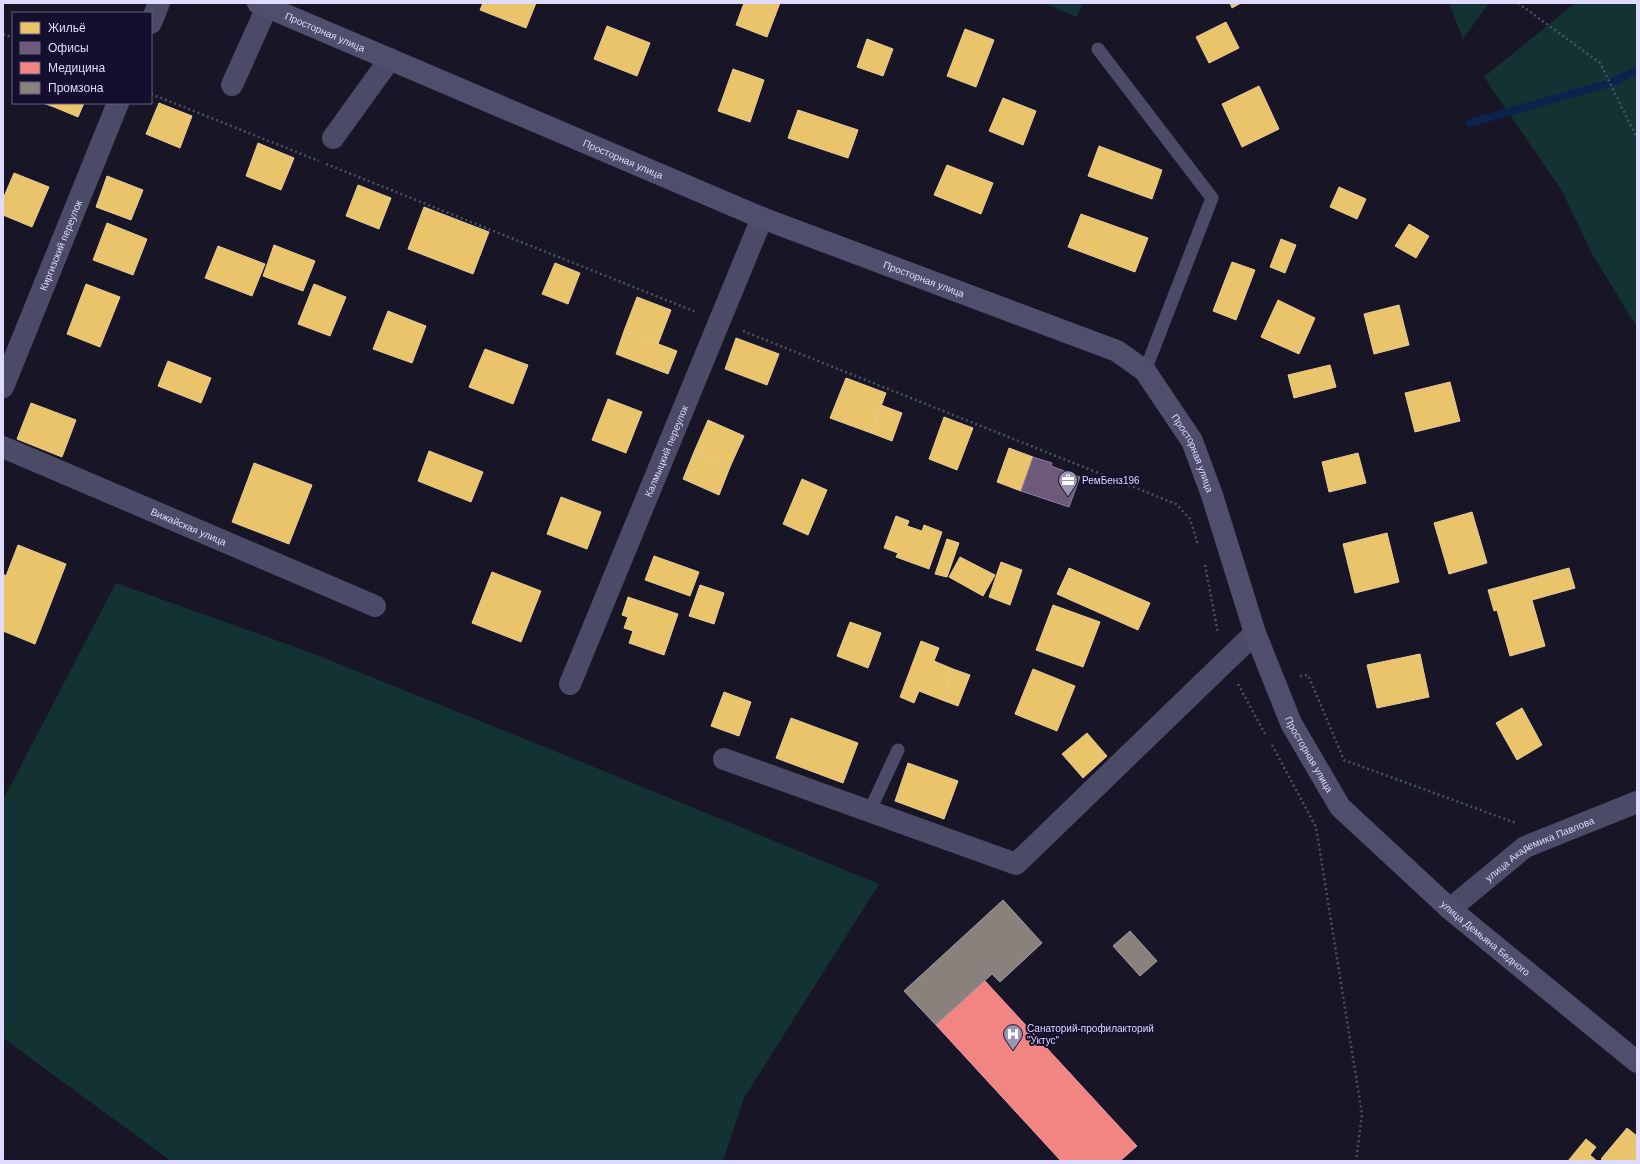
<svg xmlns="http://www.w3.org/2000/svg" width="1640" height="1164" font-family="Helvetica,sans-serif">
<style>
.green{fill:#133233}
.homes{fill:#e9c46a;stroke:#e6cb97}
.offices{fill:#6d597a;stroke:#8f80a2}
.health{fill:#f28482;stroke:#ec9ea8}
.industry{fill:#8a817c;stroke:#a39ca3}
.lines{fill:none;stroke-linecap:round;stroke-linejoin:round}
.stream{stroke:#0a244d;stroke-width:8}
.path{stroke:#455465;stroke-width:2.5;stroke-dasharray:2 3;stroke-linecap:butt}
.lane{stroke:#4c4b67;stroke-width:13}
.street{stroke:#4c4b67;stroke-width:22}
.secondary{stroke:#4f4e6c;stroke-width:22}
.labels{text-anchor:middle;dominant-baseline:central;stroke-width:4;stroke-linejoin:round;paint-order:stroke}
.street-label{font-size:10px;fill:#dedbff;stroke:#140f2c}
.poi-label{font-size:10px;fill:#dedbff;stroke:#140f2c;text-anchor:start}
</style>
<rect width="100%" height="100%" fill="#181526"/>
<g class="green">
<path d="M 1044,3 L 1083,3 L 1076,17 Z"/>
<path d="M 1449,3 L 1489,3 L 1463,39 Z"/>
<path d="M 1575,3 L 1637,3 L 1637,327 L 1592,254 L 1562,191 L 1484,77 Z"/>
<path d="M 116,583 L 312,653 L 594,767 L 879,884 L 744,1098 L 723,1161 L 171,1161 L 3,1038 L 3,800 Z"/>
</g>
<g class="homes">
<path d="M 483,3 L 536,3 L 526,28 L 480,10 Z"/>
<path d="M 744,3 L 780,3 L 767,37 L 736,25 Z"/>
<path d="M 1230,3 L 1241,3 L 1232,8 Z"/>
<path d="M 1226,22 L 1239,48 L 1209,63 L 1196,37 Z"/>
<path d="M 607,26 L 650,43 L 637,76 L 594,59 Z"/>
<path d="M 965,29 L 994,40 L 976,87 L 947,76 Z"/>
<path d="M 867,39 L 893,49 L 883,76 L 857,67 Z"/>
<path d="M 733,69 L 764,80 L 750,122 L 718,111 Z"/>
<path d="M 1259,86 L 1279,129 L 1242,147 L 1222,104 Z"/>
<path d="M 1003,98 L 1036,111 L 1023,145 L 989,131 Z"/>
<path d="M 43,103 L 56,103 L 54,107 Z"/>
<path d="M 56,103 L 84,103 L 78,117 L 54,107 Z"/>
<path d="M 159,103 L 192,116 L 180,148 L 146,134 Z"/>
<path d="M 798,110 L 858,130 L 848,158 L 788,138 Z"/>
<path d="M 258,143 L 294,158 L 281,190 L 246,176 Z"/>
<path d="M 1099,146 L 1162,170 L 1152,199 L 1088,176 Z"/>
<path d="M 947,165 L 993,183 L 981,214 L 934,195 Z"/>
<path d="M 14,173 L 49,187 L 32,227 L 3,215 L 3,199 Z"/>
<path d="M 107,176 L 143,190 L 131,220 L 96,207 Z"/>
<path d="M 358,185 L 391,198 L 379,229 L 346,216 Z"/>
<path d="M 1339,187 L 1366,199 L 1357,219 L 1330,207 Z"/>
<path d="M 424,207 L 489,232 L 473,274 L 408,249 Z"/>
<path d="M 1081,214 L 1148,238 L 1135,272 L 1068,247 Z"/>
<path d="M 107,223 L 147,239 L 133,275 L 93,260 Z"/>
<path d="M 1409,224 L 1429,236 L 1416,258 L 1395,246 Z"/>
<path d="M 1281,239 L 1296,245 L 1285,273 L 1270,267 Z"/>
<path d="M 274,245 L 315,261 L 303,291 L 263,276 Z"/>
<path d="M 218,246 L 265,264 L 252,296 L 205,278 Z"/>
<path d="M 1232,262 L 1255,270 L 1236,320 L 1213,311 Z"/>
<path d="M 555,263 L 580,273 L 568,304 L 542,294 Z"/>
<path d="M 86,284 L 120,297 L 100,347 L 67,334 Z"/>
<path d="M 314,284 L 346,297 L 330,336 L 298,324 Z"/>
<path d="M 637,297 L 671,310 L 658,344 L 624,331 Z"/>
<path d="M 1278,300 L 1315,318 L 1299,354 L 1261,337 Z"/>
<path d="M 1399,305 L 1409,345 L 1374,354 L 1364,314 Z"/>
<path d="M 388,311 L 426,326 L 412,363 L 373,349 Z"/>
<path d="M 624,331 L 677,351 L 668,374 L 616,354 Z"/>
<path d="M 736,338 L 779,354 L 767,385 L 725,369 Z"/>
<path d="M 485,349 L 528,365 L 513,404 L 469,387 Z"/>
<path d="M 168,361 L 211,378 L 201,403 L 158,386 Z"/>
<path d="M 1330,365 L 1336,387 L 1294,398 L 1288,375 Z"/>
<path d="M 846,378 L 886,393 L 871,433 L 830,418 Z"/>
<path d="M 1450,382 L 1460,421 L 1415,432 L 1405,393 Z"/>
<path d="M 608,399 L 642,412 L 626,453 L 592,440 Z"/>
<path d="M 31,403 L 76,420 L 62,457 L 17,439 Z"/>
<path d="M 881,405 L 902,413 L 892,441 L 871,433 Z"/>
<path d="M 944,417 L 973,428 L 957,470 L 929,459 Z"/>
<path d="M 708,420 L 744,436 L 730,467 L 694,452 Z"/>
<path d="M 1009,448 L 1033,457 L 1021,491 L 997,482 Z"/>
<path d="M 429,451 L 483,472 L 471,502 L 418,481 Z"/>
<path d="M 694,452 L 730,467 L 719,495 L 683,479 Z"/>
<path d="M 1358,453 L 1366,483 L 1329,492 L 1322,462 Z"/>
<path d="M 254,463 L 312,485 L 289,544 L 232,522 Z"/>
<path d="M 802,479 L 827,490 L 808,535 L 783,524 Z"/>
<path d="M 561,497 L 601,512 L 587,549 L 547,534 Z"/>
<path d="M 1472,512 L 1487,563 L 1449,574 L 1434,523 Z"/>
<path d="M 896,516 L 909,521 L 907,526 L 922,531 L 924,525 L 942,532 L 929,569 L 896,557 L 898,553 L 884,548 Z"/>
<path d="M 1387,533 L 1399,582 L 1355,593 L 1343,544 Z"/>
<path d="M 947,539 L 959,543 L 947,577 L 935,574 Z"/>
<path d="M 18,545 L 66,564 L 35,644 L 3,631 L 3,574 L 6,576 Z"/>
<path d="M 654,556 L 699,572 L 690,596 L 645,580 Z"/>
<path d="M 960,557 L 995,575 L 983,596 L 949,577 Z"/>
<path d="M 1001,562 L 1022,570 L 1010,605 L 989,597 Z"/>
<path d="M 1069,568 L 1150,603 L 1138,630 L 1057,594 Z"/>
<path d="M 1569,568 L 1575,588 L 1532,600 L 1545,646 L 1510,656 L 1497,610 L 1494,611 L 1488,590 Z"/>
<path d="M 492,572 L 541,591 L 521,642 L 472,623 Z"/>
<path d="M 700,585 L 724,593 L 714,624 L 689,616 Z"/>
<path d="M 628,597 L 678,614 L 664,655 L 629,643 L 633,631 L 624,628 L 628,617 L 622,615 Z"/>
<path d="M 1053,605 L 1100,622 L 1083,667 L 1036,650 Z"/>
<path d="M 850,622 L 881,633 L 868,668 L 837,656 Z"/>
<path d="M 921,641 L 939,648 L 934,661 L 953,669 L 942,700 L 919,691 L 914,703 L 900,697 Z"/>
<path d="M 1420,654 L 1429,697 L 1377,708 L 1367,665 Z"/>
<path d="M 953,669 L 970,675 L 958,706 L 942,700 Z"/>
<path d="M 1033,669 L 1075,686 L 1057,731 L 1015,714 Z"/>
<path d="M 724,692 L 751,702 L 739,736 L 711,726 Z"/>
<path d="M 1522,708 L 1542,745 L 1517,760 L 1496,723 Z"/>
<path d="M 791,718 L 858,743 L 843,783 L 776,758 Z"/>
<path d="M 1087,733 L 1107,756 L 1083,778 L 1062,754 Z"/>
<path d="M 908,763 L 958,781 L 944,819 L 895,801 Z"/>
<path d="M 1627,1128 L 1637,1136 L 1637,1147 L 1625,1161 L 1604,1161 L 1601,1159 Z"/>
<path d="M 1586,1139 L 1596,1147 L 1590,1155 L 1597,1161 L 1568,1161 Z"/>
<path d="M 1637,1147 L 1637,1161 L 1625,1161 Z"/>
</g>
<path class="offices" d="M 1033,457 L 1052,463 L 1051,466 L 1080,477 L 1069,507 L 1021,491 Z"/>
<path class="health" d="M 985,981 L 1137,1146 L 1120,1161 L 1061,1161 L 936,1025 Z"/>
<g class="industry">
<path d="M 1003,900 L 1042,943 L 1000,982 L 992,974 L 936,1025 L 904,991 Z"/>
<path d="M 1130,931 L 1157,961 L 1140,976 L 1113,946 Z"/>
</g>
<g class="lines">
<path class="stream" d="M 1470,123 L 1610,83 L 1637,70"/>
<g class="path">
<path d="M 1518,3 L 1600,63 L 1637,138"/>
<path d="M 3,34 L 13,38"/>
<path d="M 151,94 L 319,161"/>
<path d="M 326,164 L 696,312"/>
<path d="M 743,331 L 1176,504 L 1190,519 L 1198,545"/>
<path d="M 1205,565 L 1218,633"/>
<path d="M 1300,676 L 1308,675 L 1344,760 L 1516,823"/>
<path d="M 1238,684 L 1265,734"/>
<path d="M 1272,745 L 1316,827 L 1362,1114 L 1356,1161"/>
</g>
<g class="lane">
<path d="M 1098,49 L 1212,198 L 1145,371"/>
<path d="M 870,810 L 898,750"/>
</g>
<g class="street">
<path d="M 151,23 L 159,3"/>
<path d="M 232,85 L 267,7"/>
<path d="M 333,138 L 390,59"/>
<path id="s1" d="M 3,387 L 118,103"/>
<path id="s2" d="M 3,447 L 375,606"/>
<path id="s3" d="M 570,684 L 762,218"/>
<path d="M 724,759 L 1016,864 L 1255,633"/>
<path id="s4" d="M 1450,909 L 1525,847 L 1637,802"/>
</g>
<path class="secondary" id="s5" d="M 258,3 L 762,218 L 1117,351 L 1145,371 L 1192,441 L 1212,495 L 1255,633 L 1291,723 L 1340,807 L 1450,909 L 1637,1062"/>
</g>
<defs>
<g id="office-pin" transform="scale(1)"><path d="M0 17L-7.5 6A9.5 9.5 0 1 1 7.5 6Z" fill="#9996b3" stroke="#140f2c"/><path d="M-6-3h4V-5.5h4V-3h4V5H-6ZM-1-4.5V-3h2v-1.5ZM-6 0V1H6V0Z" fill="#fff"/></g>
<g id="hospital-pin" transform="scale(1)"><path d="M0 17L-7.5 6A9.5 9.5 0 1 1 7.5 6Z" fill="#9996b3" stroke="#140f2c"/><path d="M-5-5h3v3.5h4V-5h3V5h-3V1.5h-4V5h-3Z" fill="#fff"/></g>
</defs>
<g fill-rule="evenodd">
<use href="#office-pin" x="1068" y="480"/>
<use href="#hospital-pin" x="1013" y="1034"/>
</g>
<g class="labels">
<g class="street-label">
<text stroke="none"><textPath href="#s5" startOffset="73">Просторная улица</textPath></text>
<text stroke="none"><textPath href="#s5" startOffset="397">Просторная улица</textPath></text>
<text stroke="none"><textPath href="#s1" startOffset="153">Киргизский переулок</textPath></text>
<text stroke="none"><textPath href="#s5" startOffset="721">Просторная улица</textPath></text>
<text stroke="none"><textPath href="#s3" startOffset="252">Калмыцкий переулок</textPath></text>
<text stroke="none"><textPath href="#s5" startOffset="1057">Просторная улица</textPath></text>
<text stroke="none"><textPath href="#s2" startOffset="202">Вижайская улица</textPath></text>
<text stroke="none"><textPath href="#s5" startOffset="1381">Просторная улица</textPath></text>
<text stroke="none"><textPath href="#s4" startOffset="109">улица Академика Павлова</textPath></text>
<text stroke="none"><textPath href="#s5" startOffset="1638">улица Демьяна Бедного</textPath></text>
</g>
<g class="poi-label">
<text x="1082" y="480">РемБенз196</text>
<text x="1027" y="1028">Санаторий-профилакторий<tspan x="1027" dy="12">"Уктус"</tspan></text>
</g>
</g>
<rect width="1640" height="1164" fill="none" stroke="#dedbff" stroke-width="8"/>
<rect x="12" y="12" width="140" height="92" fill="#140f2c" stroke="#656180"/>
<rect x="20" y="22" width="20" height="12" fill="#e9c46a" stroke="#656180"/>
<text x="48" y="32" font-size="12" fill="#dedbff">Жильё</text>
<rect x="20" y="42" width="20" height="12" fill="#6d597a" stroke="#656180"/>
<text x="48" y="52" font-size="12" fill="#dedbff">Офисы</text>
<rect x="20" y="62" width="20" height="12" fill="#f28482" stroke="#656180"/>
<text x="48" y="72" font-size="12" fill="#dedbff">Медицина</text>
<rect x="20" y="82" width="20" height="12" fill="#8a817c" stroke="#656180"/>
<text x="48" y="92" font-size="12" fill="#dedbff">Промзона</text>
</svg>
